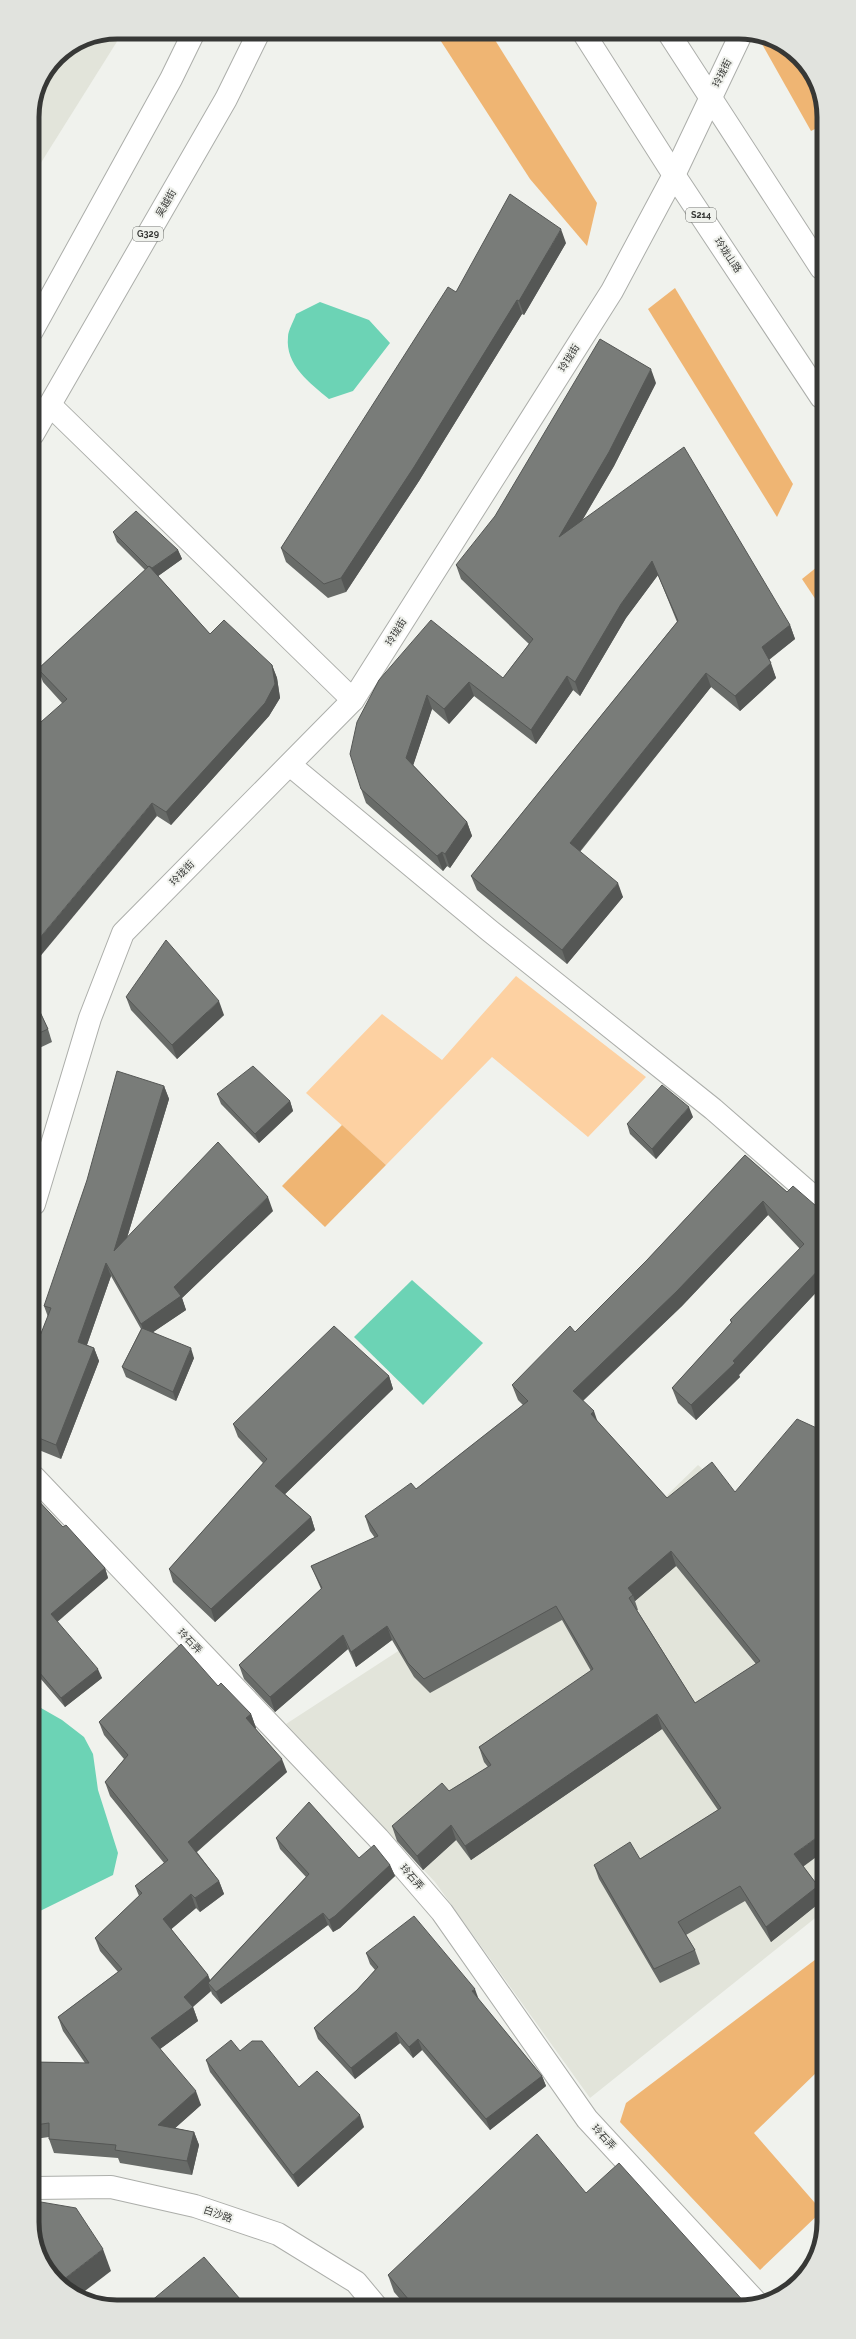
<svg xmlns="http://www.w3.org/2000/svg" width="856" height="2339" font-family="Raleway,'Noto Sans SC',sans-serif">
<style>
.built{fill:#e2e4da}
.green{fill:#fdd1a2}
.forest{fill:#efb573}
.water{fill:#6cd3b5}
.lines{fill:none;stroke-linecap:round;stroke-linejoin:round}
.minor-casing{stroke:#acaeaa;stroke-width:24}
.major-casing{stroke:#acaeaa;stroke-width:24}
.highway-casing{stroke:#acaeaa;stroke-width:24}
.minor{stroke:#fff;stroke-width:22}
.major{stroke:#fff;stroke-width:22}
.highway{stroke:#fff;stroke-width:22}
.wall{fill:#686b68;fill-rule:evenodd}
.shaded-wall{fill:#555755}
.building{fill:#797c79;stroke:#555755;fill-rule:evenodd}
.labels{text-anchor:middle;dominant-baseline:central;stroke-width:4;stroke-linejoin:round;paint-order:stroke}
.shield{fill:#f0f2ed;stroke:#6e706d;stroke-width:1}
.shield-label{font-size:9px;font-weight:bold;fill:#373836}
.street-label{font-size:10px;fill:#373836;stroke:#f0f2ed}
.rim{fill:none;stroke:#373836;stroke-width:5}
</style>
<rect width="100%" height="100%" fill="#f0f2ed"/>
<g class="built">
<path d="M 117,32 L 123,32 L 32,177 L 32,111 L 39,84 L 57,57 L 85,38 Z"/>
<path d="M 698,1465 L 823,1572 L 824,1911 L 590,2098 L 435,1882 L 286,1724 L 472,1603 L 615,1546 Z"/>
</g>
<g class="green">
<path d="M 516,976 L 646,1077 L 588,1137 L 492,1057 L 386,1165 L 306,1093 L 382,1014 L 442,1060 Z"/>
<path d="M 263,2299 L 272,2306 L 248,2306 Z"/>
</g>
<g class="forest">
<path d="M 435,32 L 490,32 L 597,203 L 587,246 L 530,179 Z"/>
<path d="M 758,37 L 791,50 L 821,95 L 821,126 L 811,131 Z"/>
<path d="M 675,288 L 793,484 L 777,517 L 648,309 Z"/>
<path d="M 822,563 L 822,609 L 802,579 Z"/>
<path d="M 342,1125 L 386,1165 L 325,1227 L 282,1186 Z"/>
<path d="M 824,1953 L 824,2076 L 818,2071 L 754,2133 L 822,2211 L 760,2270 L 620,2122 L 626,2103 Z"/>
</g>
<g class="water">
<path d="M 320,302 L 369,320 L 390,343 L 353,391 L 329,399 C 310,383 285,365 288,337 C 288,330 294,321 296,314 Z"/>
<path d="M 412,1280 L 483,1343 L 423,1405 L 354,1337 Z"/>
<path d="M 34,1704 L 62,1720 L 84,1737 L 93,1754 L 98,1790 L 118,1853 L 113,1875 L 40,1911 L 35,1910 Z"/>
</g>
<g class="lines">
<g class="minor-casing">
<g id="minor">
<path d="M 50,405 L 353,700"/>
<path d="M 290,765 L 490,931 L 713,1109 L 823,1205"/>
<path d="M 34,1204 L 90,1018 L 123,933 L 353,700 L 612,291 L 674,175 L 742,32"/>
<path d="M 34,1477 L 378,1838 L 442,1912 L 587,2119 L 758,2304"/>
<path d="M 35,2188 L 111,2187 L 195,2206 L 278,2234 L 356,2282 L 376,2306"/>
</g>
</g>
<g class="major-casing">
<g id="major">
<path d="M 583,32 L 674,175 L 821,397"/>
<path d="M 668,32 L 821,268"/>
</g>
</g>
<g class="highway-casing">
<g id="highway">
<path d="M 32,331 L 171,79 L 194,32"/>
<path d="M 33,434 L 226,99 L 259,32"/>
</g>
</g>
<use href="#minor" class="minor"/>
<use href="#major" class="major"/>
<use href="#highway" class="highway"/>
</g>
<g class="wall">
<path d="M 566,243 L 524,315 L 522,314 L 419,481 L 346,592 L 328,598 L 286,562 L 281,548 L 456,292 Z"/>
<path d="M 656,383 L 614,466 L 582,521 L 790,625 L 795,639 L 769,660 L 776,678 L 740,711 L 711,687 L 580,852 L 623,897 L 567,964 L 477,890 L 471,876 L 677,622 L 658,575 L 626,618 L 580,696 L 573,690 L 536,744 L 474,696 L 449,724 L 432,709 L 413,765 L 467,822 L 472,836 L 450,868 L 447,866 L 443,871 L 366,803 L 361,789 L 379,680 L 503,678 L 529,644 L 461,579 L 456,565 Z"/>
<path d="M 113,532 L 178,550 L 182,559 L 158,576 L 210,634 L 272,665 L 277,678 L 280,698 L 269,716 L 171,825 L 157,816 L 62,703 L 43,682 L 38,669 L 145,570 L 117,542 Z"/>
<path d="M 33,997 L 48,1029 L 52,1042 L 33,1051 Z"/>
<path d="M 126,997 L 224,1015 L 177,1059 L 131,1010 Z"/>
<path d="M 164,1086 L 169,1099 L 127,1238 L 273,1211 L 182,1298 L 186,1310 L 153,1332 L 194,1358 L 176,1401 L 126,1377 L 122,1367 L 141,1329 L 111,1276 L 87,1345 L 94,1348 L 99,1361 L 61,1459 L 34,1448 L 34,1351 L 48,1317 L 44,1306 Z"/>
<path d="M 217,1094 L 290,1101 L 293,1111 L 259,1143 L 221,1104 Z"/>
<path d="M 693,1117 L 656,1159 L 630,1134 L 627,1124 Z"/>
<path d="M 745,1155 L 787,1192 L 823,1212 L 823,1285 L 739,1375 L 740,1377 L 696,1420 L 678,1403 L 672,1388 L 731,1323 L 730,1320 L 800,1249 L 768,1215 L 682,1306 L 583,1401 L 598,1422 L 667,1498 L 735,1492 L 803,1866 L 818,1886 L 823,1900 L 771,1942 L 745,1901 L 686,1935 L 695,1950 L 700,1964 L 660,1983 L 599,1879 L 594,1865 L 640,1859 L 718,1810 L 662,1729 L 471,1860 L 456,1840 L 423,1870 L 397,1841 L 392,1826 L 449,1791 L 488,1767 L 484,1762 L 479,1747 L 591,1671 L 562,1620 L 430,1693 L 414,1677 L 392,1640 L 356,1667 L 348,1649 L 275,1712 L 244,1679 L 239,1665 L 321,1589 L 311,1566 L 375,1538 L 370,1531 L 365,1516 L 416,1489 L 523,1405 L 518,1400 L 512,1385 L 575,1332 L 647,1260 ZM 676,1566 L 756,1664 L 695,1703 L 637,1610 L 638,1610 L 635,1601 Z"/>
<path d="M 389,1376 L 393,1389 L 285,1494 L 311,1517 L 315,1530 L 215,1622 L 173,1582 L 169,1569 L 263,1463 L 238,1437 L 233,1424 Z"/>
<path d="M 34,1496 L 63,1527 L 105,1568 L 108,1578 L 57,1621 L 102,1678 L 65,1707 L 34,1671 Z"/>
<path d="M 218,1686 L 251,1714 L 256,1728 L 255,1728 L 287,1772 L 197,1852 L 219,1881 L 224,1894 L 200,1912 L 196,1908 L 171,1929 L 208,1975 L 210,1980 L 306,1877 L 280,1849 L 276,1838 L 359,1858 L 390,1865 L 395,1876 L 340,1928 L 333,1932 L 328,1925 L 221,2004 L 212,1994 L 211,1991 L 193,2007 L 198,2021 L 160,2049 L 201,2105 L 175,2128 L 194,2132 L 199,2145 L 192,2175 L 120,2163 L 118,2158 L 54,2153 L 49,2139 L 49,2137 L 35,2139 L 35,2062 L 85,2063 L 63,2031 L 58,2017 L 118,1972 L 100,1951 L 95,1938 L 139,1896 L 135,1886 L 164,1863 L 110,1796 L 105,1782 L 124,1759 L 104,1735 L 99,1722 Z"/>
<path d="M 366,1953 L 479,2000 L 542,2076 L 546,2086 L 490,2130 L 422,2050 L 413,2058 L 400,2043 L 355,2079 L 318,2039 L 314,2028 L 357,1990 L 375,1970 L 370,1964 Z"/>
<path d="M 35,1992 L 40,2005 L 35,2008 Z"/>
<path d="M 240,2051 L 299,2087 L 364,2127 L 298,2187 L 210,2072 L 206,2060 Z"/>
<path d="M 586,2193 L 746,2304 L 406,2306 L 394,2292 L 388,2275 Z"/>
</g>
<g class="shaded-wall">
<path d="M 561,229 L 566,243 L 524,315 L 519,301 Z"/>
<path d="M 517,300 L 522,314 L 419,481 L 346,592 L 341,578 Z"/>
<path d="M 651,369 L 656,383 L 614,466 L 564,551 L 559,537 Z"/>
<path d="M 178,550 L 182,559 L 154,579 L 151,569 Z"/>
<path d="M 652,561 L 658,575 L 626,618 L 580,696 L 575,682 L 621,604 Z"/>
<path d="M 790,625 L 795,639 L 767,661 L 762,647 Z"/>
<path d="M 771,663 L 776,678 L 740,711 L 735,696 Z"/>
<path d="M 272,665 L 277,678 L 280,698 L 269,716 L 171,825 L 166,812 Z"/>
<path d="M 706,673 L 711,687 L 575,857 L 570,843 Z"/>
<path d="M 567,676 L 573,690 L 536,744 L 531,730 Z"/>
<path d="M 469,682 L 474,696 L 449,724 L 444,709 Z"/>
<path d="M 427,695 L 432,709 L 411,772 L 406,758 Z"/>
<path d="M 152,803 L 157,816 L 33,965 L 33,946 Z"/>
<path d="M 467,822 L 472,836 L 450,868 L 445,854 Z"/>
<path d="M 442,852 L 447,866 L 443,871 L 437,856 Z"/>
<path d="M 618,883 L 623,897 L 567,964 L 562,950 Z"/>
<path d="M 219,1001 L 224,1015 L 177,1059 L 172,1045 Z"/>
<path d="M 164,1086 L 169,1099 L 119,1264 L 114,1251 Z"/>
<path d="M 290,1101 L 293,1111 L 259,1143 L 255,1134 Z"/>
<path d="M 689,1107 L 693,1117 L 656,1159 L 652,1149 Z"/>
<path d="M 268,1197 L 273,1211 L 182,1298 L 186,1310 L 146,1337 L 141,1324 L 174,1287 Z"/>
<path d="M 763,1201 L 768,1215 L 682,1306 L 578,1405 L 573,1391 Z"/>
<path d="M 106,1263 L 111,1276 L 83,1356 L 78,1342 Z"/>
<path d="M 823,1265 L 823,1285 L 739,1375 L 740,1377 L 696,1420 L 691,1405 L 733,1361 Z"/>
<path d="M 94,1348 L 99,1361 L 61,1459 L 56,1445 Z"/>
<path d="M 191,1348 L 194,1358 L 176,1401 L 173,1392 Z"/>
<path d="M 389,1376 L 393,1389 L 280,1499 L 275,1486 Z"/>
<path d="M 594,1411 L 599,1426 L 591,1414 Z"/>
<path d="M 311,1517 L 315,1530 L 215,1622 L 211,1609 Z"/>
<path d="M 671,1551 L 676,1566 L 635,1601 L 633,1595 L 628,1588 Z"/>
<path d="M 105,1568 L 108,1578 L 55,1624 L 51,1614 Z"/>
<path d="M 387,1626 L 392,1640 L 356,1667 L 351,1652 Z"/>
<path d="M 343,1635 L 348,1649 L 275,1712 L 270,1697 Z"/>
<path d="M 98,1669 L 102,1678 L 65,1707 L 61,1698 Z"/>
<path d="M 251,1714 L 256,1728 L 251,1732 L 246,1718 Z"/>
<path d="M 657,1714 L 662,1729 L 471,1860 L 465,1846 Z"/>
<path d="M 282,1759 L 287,1772 L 193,1855 L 188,1842 Z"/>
<path d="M 451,1825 L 456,1840 L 423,1870 L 417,1856 Z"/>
<path d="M 823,1833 L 823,1852 L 800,1869 L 794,1854 Z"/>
<path d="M 390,1865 L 395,1876 L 340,1928 L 333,1932 L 329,1920 Z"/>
<path d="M 219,1881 L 224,1894 L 200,1912 L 195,1898 Z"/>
<path d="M 818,1886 L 823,1900 L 771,1942 L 766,1927 Z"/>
<path d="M 191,1894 L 196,1908 L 168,1932 L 163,1919 Z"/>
<path d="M 323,1913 L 328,1925 L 221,2004 L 216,1992 Z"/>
<path d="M 208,1975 L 213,1988 L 208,1983 L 211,1991 L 190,2009 L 193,2007 L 198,2021 L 156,2052 L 151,2038 L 184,1997 Z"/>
<path d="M 475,1989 L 479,2000 L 472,1991 Z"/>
<path d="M 396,2032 L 400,2043 L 355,2079 L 351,2068 Z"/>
<path d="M 418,2039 L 422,2050 L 413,2058 L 409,2047 Z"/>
<path d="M 542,2076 L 546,2086 L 490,2130 L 486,2119 Z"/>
<path d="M 196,2091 L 201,2105 L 163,2139 L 158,2125 Z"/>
<path d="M 360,2115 L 364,2127 L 298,2187 L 293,2175 Z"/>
<path d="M 194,2132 L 199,2145 L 192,2175 L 187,2161 Z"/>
<path d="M 103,2249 L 111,2271 L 81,2294 L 61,2286 L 59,2283 Z"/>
</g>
<g class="building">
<path d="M 510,194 L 561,229 L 519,301 L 517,300 L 414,467 L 341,578 L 324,584 L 281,548 L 448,287 L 456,292 Z"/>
<path d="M 600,339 L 651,369 L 609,452 L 559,537 L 684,447 L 790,625 L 762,647 L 771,663 L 735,696 L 706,673 L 570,843 L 618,883 L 562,950 L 471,876 L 678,621 L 652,561 L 621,604 L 575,682 L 567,676 L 531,730 L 469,682 L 444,709 L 427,695 L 406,758 L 467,822 L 445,854 L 442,852 L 437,856 L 361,789 L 350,754 L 357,722 L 379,680 L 431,620 L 503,678 L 533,639 L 456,565 L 495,516 Z"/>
<path d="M 136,511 L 178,550 L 152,568 L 149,566 L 148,567 L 113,532 Z"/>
<path d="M 149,566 L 210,634 L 224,620 L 272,665 L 275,684 L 265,703 L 166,812 L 152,803 L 33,946 L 33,729 L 67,699 L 38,669 Z"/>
<path d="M 166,940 L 219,1001 L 172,1045 L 126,997 Z"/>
<path d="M 33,997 L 48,1029 L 33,1036 Z"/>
<path d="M 253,1066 L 290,1101 L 255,1134 L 217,1094 Z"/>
<path d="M 117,1071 L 164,1086 L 114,1251 L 218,1142 L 268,1197 L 174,1287 L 181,1296 L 141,1324 L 106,1263 L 78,1342 L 94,1348 L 56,1445 L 34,1436 L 34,1351 L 51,1308 L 44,1306 L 87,1180 Z"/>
<path d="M 662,1085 L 689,1107 L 652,1149 L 627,1124 Z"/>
<path d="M 745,1155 L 787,1192 L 793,1186 L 823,1212 L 823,1265 L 733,1361 L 735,1363 L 691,1405 L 672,1388 L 732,1322 L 730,1320 L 804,1244 L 763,1201 L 677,1291 L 573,1391 L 594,1411 L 591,1414 L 667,1498 L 712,1462 L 735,1492 L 797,1419 L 821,1430 L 823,1428 L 823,1833 L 794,1854 L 818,1886 L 766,1927 L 740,1886 L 678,1922 L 695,1950 L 654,1969 L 594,1865 L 630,1842 L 640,1859 L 721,1808 L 657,1714 L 465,1846 L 451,1825 L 417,1856 L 392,1826 L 442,1783 L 449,1791 L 491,1765 L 479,1747 L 593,1669 L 556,1606 L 424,1679 L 408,1663 L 387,1626 L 351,1652 L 343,1635 L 270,1697 L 239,1665 L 322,1588 L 311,1566 L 378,1536 L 365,1516 L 411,1483 L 416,1489 L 528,1401 L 512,1385 L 570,1326 L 575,1332 L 647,1260 ZM 671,1551 L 760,1661 L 695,1703 L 629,1598 L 633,1595 L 628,1588 Z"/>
<path d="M 334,1326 L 389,1376 L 275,1486 L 311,1517 L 211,1609 L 169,1569 L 267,1459 L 233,1424 Z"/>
<path d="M 142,1328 L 191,1348 L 173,1392 L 122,1367 Z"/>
<path d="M 34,1496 L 63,1527 L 66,1525 L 105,1568 L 51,1614 L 98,1669 L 61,1698 L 34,1666 Z"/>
<path d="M 181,1644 L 218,1686 L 221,1683 L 251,1714 L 246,1718 L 282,1759 L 188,1842 L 219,1881 L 195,1898 L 191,1894 L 163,1919 L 208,1975 L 184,1997 L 193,2007 L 151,2038 L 196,2091 L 158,2125 L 194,2132 L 187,2161 L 115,2150 L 116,2145 L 49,2139 L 49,2123 L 35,2125 L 35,2062 L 89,2063 L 58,2017 L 122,1969 L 95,1938 L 142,1893 L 135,1886 L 168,1860 L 105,1782 L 128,1755 L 99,1722 Z"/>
<path d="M 309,1802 L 359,1858 L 374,1845 L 390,1865 L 335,1916 L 329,1920 L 323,1913 L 216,1992 L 208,1983 L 309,1874 L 276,1838 Z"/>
<path d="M 414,1916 L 475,1989 L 472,1991 L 542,2076 L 486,2119 L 418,2039 L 409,2047 L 396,2032 L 351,2068 L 314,2028 L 357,1990 L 378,1967 L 366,1953 Z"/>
<path d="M 231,2040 L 240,2051 L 252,2041 L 262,2041 L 299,2087 L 317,2071 L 360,2115 L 293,2175 L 206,2060 Z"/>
<path d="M 537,2134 L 586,2193 L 619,2163 L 746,2304 L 414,2306 L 388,2275 Z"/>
<path d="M 35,2201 L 76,2208 L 103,2249 L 59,2283 L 35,2244 Z"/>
<path d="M 204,2257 L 246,2306 L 144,2307 Z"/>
</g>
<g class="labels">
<g class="shield">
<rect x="686" y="208" width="30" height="14" rx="3"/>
<rect x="133" y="227" width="30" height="14" rx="3"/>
</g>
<g class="shield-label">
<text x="701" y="215">S214</text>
<text x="148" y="234">G329</text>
</g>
<g class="street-label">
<text transform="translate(722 73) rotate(-64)">玲珑街</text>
<text transform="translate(166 203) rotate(-60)">吴越街</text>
<text transform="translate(728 255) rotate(56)">玲珑山路</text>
<text transform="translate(569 358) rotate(-58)">玲珑街</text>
<text transform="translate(396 632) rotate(-58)">玲珑街</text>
<text transform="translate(182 873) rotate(-46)">玲珑街</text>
<text transform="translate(190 1641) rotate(46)">玲石弄</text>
<text transform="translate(412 1877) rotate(49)">玲石弄</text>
<text transform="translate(604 2137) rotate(47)">玲石弄</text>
<text transform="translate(218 2214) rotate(19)">白沙路</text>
</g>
</g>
<path d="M0 0H856V2339H0ZM117 39H739A78 78 0 0 1 817 117V2222A78 78 0 0 1 739 2300H117A78 78 0 0 1 39 2222V117A78 78 0 0 1 117 39Z" fill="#e1e3de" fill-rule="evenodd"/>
<path class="rim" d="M117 39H739A78 78 0 0 1 817 117V2222A78 78 0 0 1 739 2300H117A78 78 0 0 1 39 2222V117A78 78 0 0 1 117 39Z"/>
</svg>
